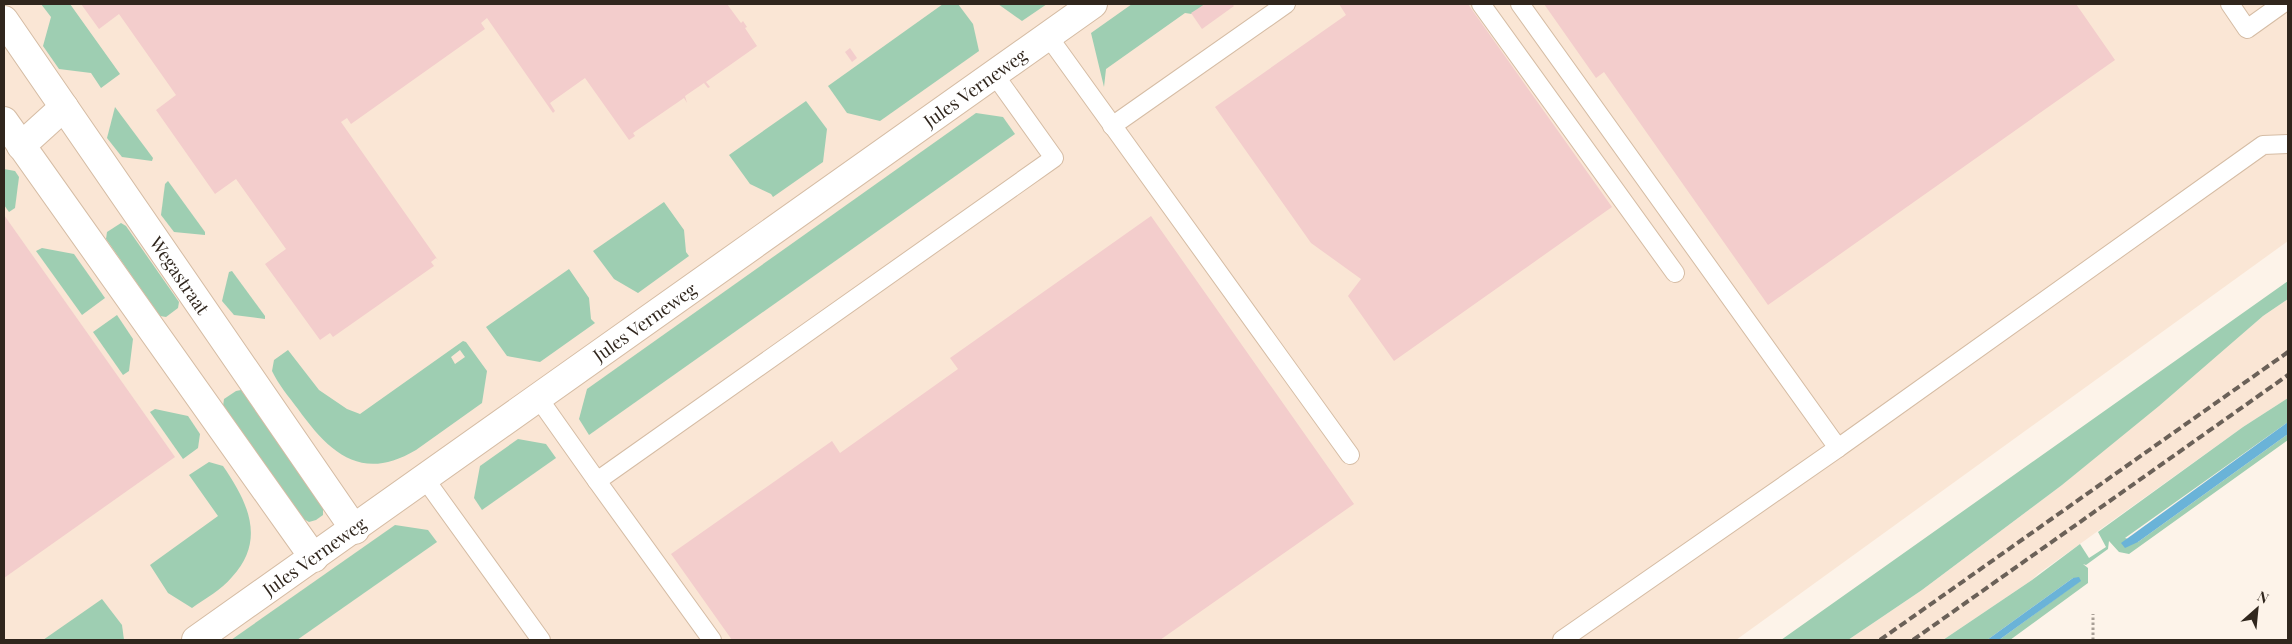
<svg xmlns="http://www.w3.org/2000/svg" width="2292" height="644" font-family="'Playfair Display',serif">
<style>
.built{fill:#fae6d5}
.green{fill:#9eceb2;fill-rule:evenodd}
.water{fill:#6ab3d8}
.building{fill:#f3cdcc}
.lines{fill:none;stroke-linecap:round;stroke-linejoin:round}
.service-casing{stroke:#d5bca4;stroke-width:20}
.minor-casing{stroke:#d5bca4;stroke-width:30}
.tertiary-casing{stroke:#d5bca4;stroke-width:30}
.path{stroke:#a89e95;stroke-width:3;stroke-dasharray:2.5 2.5;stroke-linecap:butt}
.service{stroke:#fff;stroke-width:18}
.minor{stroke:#fff;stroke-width:28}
.tertiary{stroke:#fff;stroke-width:28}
.rail{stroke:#6b6158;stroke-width:4;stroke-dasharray:8 4;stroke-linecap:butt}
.labels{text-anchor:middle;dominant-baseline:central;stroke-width:5;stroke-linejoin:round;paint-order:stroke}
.street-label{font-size:18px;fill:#30261d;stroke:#fdf3e9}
</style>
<rect width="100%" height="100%" fill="#fdf3e9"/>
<g class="built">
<path d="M 4,4 L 2288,4 L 2288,241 L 1736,640 L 4,640 Z"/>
<path d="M 2288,299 L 2288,398 L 2243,427 L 2038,574 L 2032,580 L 1943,640 L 1848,640 L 1922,590 L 2062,485 L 2263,316 Z"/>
</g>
<g class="green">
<path d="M 41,4 L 70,4 L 120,74 L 101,88 L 91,73 L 59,69 L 43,46 L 51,17 Z"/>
<path d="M 943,4 L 958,4 L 973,24 L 979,51 L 880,121 L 847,113 L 828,86 Z"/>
<path d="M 998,4 L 1047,4 L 1022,21 Z"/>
<path d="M 1132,4 L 1205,4 L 1192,14 L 1185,13 L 1106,69 L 1104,87 L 1091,33 Z"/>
<path d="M 806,101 L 827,129 L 823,162 L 773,197 L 771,194 L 750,184 L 729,155 Z"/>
<path d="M 115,107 L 153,158 L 152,161 L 122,157 L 107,138 Z"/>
<path d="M 976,113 L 1003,117 L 1015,134 L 589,435 L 579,419 L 587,389 Z"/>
<path d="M 4,169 L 15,171 L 19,177 L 15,208 L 9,212 L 4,205 Z"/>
<path d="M 168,181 L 205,232 L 205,235 L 174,232 L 161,215 L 165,184 Z"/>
<path d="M 664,202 L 684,230 L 686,252 L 689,256 L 638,293 L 614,279 L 593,251 Z"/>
<path d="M 121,223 L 126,226 L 179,302 L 178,308 L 166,317 L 160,316 L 106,239 L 107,232 Z"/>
<path d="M 42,248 L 74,254 L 105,298 L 82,315 L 36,251 Z"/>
<path d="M 569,269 L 589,298 L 591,319 L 595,323 L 540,362 L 507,356 L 486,327 Z"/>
<path d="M 232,271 L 265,316 L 265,319 L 234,315 L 222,301 L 229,272 Z"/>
<path d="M 2288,281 L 2288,299 L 2263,316 L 2159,406 L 2062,485 L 1922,590 L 1848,640 L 1781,640 Z"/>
<path d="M 117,315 L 133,339 L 129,371 L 123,375 L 93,332 Z"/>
<path d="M 463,341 L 466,342 L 487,371 L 482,403 L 416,450 C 361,483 329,452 298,409 C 289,397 278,384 272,371 L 274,360 L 288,350 L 319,390 L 347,409 L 360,414 ZM 460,350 L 465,357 L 455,364 L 451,357 Z"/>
<path d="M 241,390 L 323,504 L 323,515 L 316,520 L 309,522 L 302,518 L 223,406 L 224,399 L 236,391 Z"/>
<path d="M 2288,398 L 2288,422 L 2125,538 L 2138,542 L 2288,434 L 2288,440 L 2129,554 L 2119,552 L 2109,541 L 2108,549 L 2086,565 L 2083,564 L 2088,568 L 2088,583 L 2010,640 L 1999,640 L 2080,581 L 2073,578 L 1987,640 L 1943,640 L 2032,580 L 2080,544 L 2089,558 L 2106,547 L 2098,532 L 2243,427 Z"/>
<path d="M 155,409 L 188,416 L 200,434 L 198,448 L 183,459 L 150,412 Z"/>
<path d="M 518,439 L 546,444 L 556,458 L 482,510 L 474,498 L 480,466 Z"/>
<path d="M 209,462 L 223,466 C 247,501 267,539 232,577 C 221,590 206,598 192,608 L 168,593 L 150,565 L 218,516 L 189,475 Z"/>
<path d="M 395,525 L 428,530 L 437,542 L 297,640 L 231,640 Z"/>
<path d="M 102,599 L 122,625 L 124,640 L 43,640 Z"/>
</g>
<g class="water">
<path d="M 2288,422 L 2288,434 L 2138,542 L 2125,548 L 2121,543 Z"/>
<path d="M 2079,577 L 2081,581 L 1999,640 L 1987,640 L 2073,578 Z"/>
</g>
<g class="building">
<path d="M 81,4 L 727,4 L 741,23 L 743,21 L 747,27 L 745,28 L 757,46 L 706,82 L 710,87 L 708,88 L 704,83 L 685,96 L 687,103 L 684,98 L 633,133 L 635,136 L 629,140 L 585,78 L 550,103 L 555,111 L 553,113 L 487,18 L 481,23 L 485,29 L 351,124 L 347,118 L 341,122 L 438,260 L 436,258 L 431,262 L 434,266 L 333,337 L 330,333 L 320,340 L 265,264 L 286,249 L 236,179 L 215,194 L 156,110 L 176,95 L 119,14 L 99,29 Z"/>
<path d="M 1205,4 L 1232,4 L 1234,6 L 1202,29 L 1191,13 Z"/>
<path d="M 1339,4 L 1468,4 L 1612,207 L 1394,361 L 1348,296 L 1361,279 L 1311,243 L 1215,107 L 1346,15 Z"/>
<path d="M 1544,4 L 2076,4 L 2115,60 L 1768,305 L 1604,72 L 1596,78 Z"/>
<path d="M 850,48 L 857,58 L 852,62 L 845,52 Z"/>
<path d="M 4,215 L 175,457 L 4,578 Z"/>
<path d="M 1151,216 L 1354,504 L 1160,640 L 732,640 L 671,554 L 832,441 L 840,453 L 958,369 L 950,358 Z"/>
</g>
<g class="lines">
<g class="service-casing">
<g id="service">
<path d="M 1481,4 L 1675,273"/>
<path d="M 1520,4 L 1838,448 L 2263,145 L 2288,144"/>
<path d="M 2230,4 L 2247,29 L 2282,4"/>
<path d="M 1048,36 L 1350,455"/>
<path d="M 1112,126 L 1286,4"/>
<path d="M 539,399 L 597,481 L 1054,158 L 994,74"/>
<path d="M 425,479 L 541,640"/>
<path d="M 597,481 L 712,640"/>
<path d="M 1562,640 L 1838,448"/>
</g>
</g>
<g class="minor-casing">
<g id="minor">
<path id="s1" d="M 4,20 L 355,530"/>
<path d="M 4,121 L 314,558"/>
<path d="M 21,146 L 64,107"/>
</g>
</g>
<g class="tertiary-casing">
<g id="tertiary">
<path id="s2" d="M 196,640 L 1093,4"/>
</g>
</g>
<path class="path" d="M 2093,640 L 2093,614"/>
<use href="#service" class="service"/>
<use href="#minor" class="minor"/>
<use href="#tertiary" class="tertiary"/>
<g class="rail">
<path d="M 1880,640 L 2288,352"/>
<path d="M 1913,640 L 2288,375"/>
</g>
</g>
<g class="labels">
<g class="street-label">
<text stroke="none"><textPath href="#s2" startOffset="955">Jules Verneweg</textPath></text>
<text stroke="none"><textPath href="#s1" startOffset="310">Wegastraat</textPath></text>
<text stroke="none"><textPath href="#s2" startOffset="550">Jules Verneweg</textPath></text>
<text stroke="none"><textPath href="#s2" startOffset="145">Jules Verneweg</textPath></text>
</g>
</g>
<rect width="2292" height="644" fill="none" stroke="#30261d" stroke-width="10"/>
<g transform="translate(2257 609) rotate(27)" stroke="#fdf3e9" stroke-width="4" paint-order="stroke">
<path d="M0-4L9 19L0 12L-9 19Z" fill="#30261d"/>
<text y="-8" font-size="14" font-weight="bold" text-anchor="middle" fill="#30261d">N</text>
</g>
</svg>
